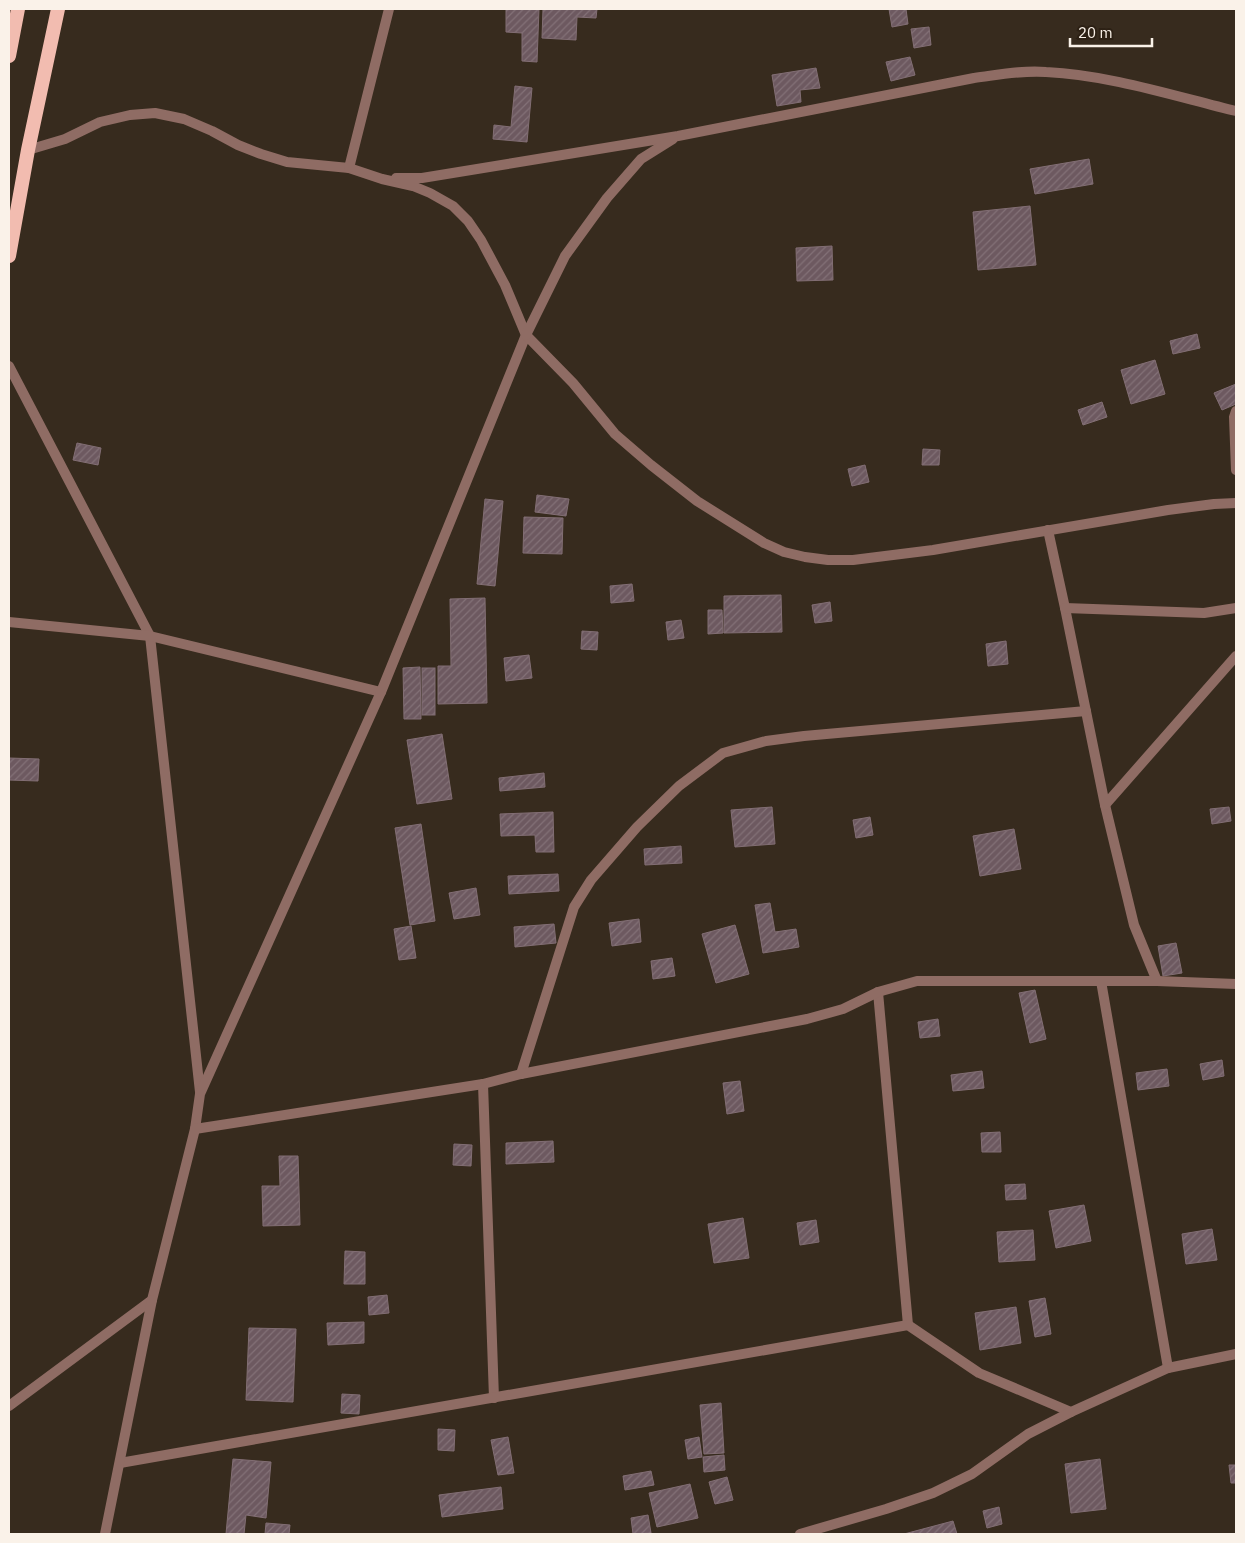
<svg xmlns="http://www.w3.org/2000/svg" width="1245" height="1543" font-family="'IBM Plex Sans',sans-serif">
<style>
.building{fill:url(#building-hatch);stroke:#826e74}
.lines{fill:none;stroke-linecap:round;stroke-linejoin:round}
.service{stroke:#8f6c64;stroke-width:10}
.minor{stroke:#8f6c64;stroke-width:10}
.trunk{stroke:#f2bcb0;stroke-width:14}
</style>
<defs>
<pattern id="building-hatch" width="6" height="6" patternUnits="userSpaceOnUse" patternTransform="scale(1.25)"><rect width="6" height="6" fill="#6d5960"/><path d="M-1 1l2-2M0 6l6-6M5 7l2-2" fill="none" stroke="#837177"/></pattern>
</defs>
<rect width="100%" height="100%" fill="#372b1e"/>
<g class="building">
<path d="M 506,9 L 539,9 L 537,62 L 522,61 L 522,33 L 506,32 Z"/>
<path d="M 543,9 L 597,9 L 596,18 L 577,17 L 576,40 L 542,38 Z"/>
<path d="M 889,9 L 906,9 L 908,24 L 892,27 Z"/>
<path d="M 929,27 L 931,45 L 914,48 L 911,29 Z"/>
<path d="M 910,57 L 915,75 L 891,81 L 886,62 Z"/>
<path d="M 816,68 L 820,88 L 800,90 L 801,102 L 777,106 L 772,75 Z"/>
<path d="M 515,86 L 532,88 L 527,142 L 493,139 L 494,125 L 511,127 Z"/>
<path d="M 1089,159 L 1093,184 L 1035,194 L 1030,169 Z"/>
<path d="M 1030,206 L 1036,265 L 978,270 L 973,212 Z"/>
<path d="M 832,246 L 833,280 L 797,281 L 796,248 Z"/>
<path d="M 1197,334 L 1200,348 L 1173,354 L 1170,341 Z"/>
<path d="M 1155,360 L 1165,394 L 1131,404 L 1121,370 Z"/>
<path d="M 1236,384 L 1236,404 L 1222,410 L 1214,393 Z"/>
<path d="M 1102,402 L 1107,417 L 1083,425 L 1078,410 Z"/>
<path d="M 77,443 L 101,448 L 98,465 L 73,460 Z"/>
<path d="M 923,449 L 940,450 L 939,465 L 922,465 Z"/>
<path d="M 865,465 L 869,482 L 852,486 L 848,469 Z"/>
<path d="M 537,495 L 569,499 L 566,516 L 535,512 Z"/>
<path d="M 485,499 L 503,501 L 495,586 L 477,584 Z"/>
<path d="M 524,517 L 563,518 L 562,554 L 523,553 Z"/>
<path d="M 632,584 L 634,601 L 611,603 L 610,586 Z"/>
<path d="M 781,595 L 782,632 L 724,633 L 724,596 Z"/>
<path d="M 485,598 L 487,703 L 438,704 L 438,666 L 451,666 L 450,599 Z"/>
<path d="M 830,602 L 832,621 L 815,623 L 812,605 Z"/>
<path d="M 708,610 L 722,610 L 723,633 L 708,634 Z"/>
<path d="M 681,620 L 684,638 L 668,640 L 666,622 Z"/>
<path d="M 582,631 L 598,632 L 597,650 L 581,649 Z"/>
<path d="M 1006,641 L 1008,664 L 988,666 L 986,644 Z"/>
<path d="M 529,655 L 532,678 L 506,681 L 504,658 Z"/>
<path d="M 420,667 L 421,719 L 404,719 L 403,668 Z"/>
<rect x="422" y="668" width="13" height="47"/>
<path d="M 442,734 L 452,799 L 417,804 L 407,740 Z"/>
<path d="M 9,758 L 39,759 L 38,781 L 9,780 Z"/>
<path d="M 544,773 L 545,787 L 500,791 L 499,778 Z"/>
<path d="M 772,807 L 775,844 L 735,847 L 731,810 Z"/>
<path d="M 1229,807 L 1231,821 L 1212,824 L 1210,809 Z"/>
<path d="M 553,812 L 554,852 L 536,852 L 535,835 L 501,836 L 500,814 Z"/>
<path d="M 870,817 L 873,835 L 856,838 L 853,820 Z"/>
<path d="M 421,824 L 435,921 L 410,925 L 395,828 Z"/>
<path d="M 1014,829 L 1021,869 L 980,876 L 973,836 Z"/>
<path d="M 681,846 L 682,863 L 645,865 L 644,849 Z"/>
<path d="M 558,874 L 559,891 L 509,894 L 508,876 Z"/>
<path d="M 476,888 L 480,915 L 454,919 L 449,893 Z"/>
<path d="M 770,903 L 775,932 L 796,929 L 799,947 L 763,953 L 755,905 Z"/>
<path d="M 639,919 L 641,942 L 612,946 L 609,923 Z"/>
<path d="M 554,924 L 556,943 L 515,947 L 514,927 Z"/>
<path d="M 735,925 L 749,974 L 716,983 L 702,934 Z"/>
<path d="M 411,926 L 416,958 L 399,960 L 394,929 Z"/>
<path d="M 1176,943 L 1182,973 L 1163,976 L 1158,946 Z"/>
<path d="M 672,958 L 675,976 L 653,979 L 651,961 Z"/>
<path d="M 1035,990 L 1046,1039 L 1030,1043 L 1019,993 Z"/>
<path d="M 938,1019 L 940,1036 L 920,1038 L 918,1022 Z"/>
<path d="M 1222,1060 L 1224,1076 L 1203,1080 L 1200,1064 Z"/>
<path d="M 1167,1069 L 1169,1086 L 1138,1090 L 1136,1073 Z"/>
<path d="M 982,1071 L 984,1088 L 953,1091 L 951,1075 Z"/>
<path d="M 740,1081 L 744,1111 L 727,1114 L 723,1083 Z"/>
<path d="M 1000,1132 L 1001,1152 L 982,1152 L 981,1133 Z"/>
<path d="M 553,1141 L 554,1162 L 506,1164 L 506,1143 Z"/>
<path d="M 454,1144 L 472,1145 L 471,1166 L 453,1165 Z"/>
<path d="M 279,1156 L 298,1156 L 300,1225 L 263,1226 L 262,1186 L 280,1186 Z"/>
<path d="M 1025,1184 L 1026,1199 L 1006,1200 L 1005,1185 Z"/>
<path d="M 1084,1205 L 1091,1241 L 1056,1248 L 1049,1211 Z"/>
<path d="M 743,1218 L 749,1258 L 714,1263 L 708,1224 Z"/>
<path d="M 816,1220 L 819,1242 L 800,1245 L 797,1223 Z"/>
<path d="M 1212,1229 L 1217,1260 L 1186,1264 L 1182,1234 Z"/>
<path d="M 1033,1230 L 1035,1260 L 999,1262 L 997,1232 Z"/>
<path d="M 345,1251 L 365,1252 L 365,1284 L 344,1284 Z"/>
<path d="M 387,1295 L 389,1313 L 369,1315 L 368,1297 Z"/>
<path d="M 1045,1298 L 1051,1334 L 1035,1337 L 1029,1301 Z"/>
<path d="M 1016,1307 L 1021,1343 L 980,1350 L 975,1313 Z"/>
<path d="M 364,1322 L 364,1343 L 328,1345 L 327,1323 Z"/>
<path d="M 249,1328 L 296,1329 L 293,1402 L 246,1400 Z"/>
<path d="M 342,1394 L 360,1395 L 359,1414 L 341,1413 Z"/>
<path d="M 721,1403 L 724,1453 L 704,1454 L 700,1405 Z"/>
<path d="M 438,1429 L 455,1430 L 454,1451 L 438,1450 Z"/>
<path d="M 508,1437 L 514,1473 L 498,1475 L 491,1440 Z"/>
<path d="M 699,1437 L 702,1457 L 688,1459 L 685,1440 Z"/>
<path d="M 724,1455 L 725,1470 L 704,1472 L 703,1457 Z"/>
<path d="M 233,1459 L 271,1462 L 266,1518 L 246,1515 L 244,1534 L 226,1534 Z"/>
<path d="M 1100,1459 L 1106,1509 L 1071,1513 L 1065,1464 Z"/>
<path d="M 1229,1465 L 1236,1465 L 1236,1483 L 1231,1483 Z"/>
<path d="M 651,1471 L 654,1485 L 625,1490 L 623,1476 Z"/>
<path d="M 727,1477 L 733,1500 L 715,1504 L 709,1482 Z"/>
<path d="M 690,1484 L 698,1518 L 657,1527 L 649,1493 Z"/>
<path d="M 501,1487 L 503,1509 L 442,1517 L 439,1495 Z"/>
<path d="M 999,1507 L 1002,1524 L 987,1528 L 983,1511 Z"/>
<path d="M 648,1515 L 651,1533 L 633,1534 L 631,1518 Z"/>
<path d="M 953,1521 L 957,1534 L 904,1534 Z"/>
<path d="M 266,1523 L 290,1525 L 289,1534 L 265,1534 Z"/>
</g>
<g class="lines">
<g class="service">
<path d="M 9,366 L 150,636 L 200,1092"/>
<path d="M 9,622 L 150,636 L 381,692"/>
<path d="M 195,1129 L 200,1094 L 381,692 L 526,335"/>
</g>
<g class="minor">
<path d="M 28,150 L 65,139 L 100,122 L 130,115 L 155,113 L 184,119 L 212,131 L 238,145 L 261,154 L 287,162 L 349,168 L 382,179 L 413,186 L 430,193 L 453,206 L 468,221 L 481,240 L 505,285 L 526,335 L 573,383 L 615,434 L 651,465 L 697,501 L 764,543 L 784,552 L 805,557 L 828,560 L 853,560 L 933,550 L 1168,510 L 1214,504 L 1236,503"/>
<path d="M 349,168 L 389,9"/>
<path d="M 396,178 L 422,178 L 678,136 L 974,78 C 998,75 1022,70 1046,72 C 1110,75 1174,96 1236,111"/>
<path d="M 526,335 L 565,256 L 607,198 L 641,159 L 673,139"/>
<path d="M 1236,411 L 1234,417 L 1236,470"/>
<path d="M 1048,530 L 1065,608 L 1105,805 L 1134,925 L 1157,981"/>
<path d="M 1065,608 L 1204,613 L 1236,608"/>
<path d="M 1105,805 L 1236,656"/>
<path d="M 1101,981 L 1168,1368"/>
<path d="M 878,992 L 908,1325"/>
<path d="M 521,1074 L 574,907 L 591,880 L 637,827 L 679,786 L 723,753 L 766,741 L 804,736 L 1086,711"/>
<path d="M 483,1084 L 494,1398"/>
<path d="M 9,1406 L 152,1300 L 195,1129 L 483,1084 L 521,1074 L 807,1019 L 843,1009 L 878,992 L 917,981 L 1157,981 L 1236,984"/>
<path d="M 120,1463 L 908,1325 L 979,1373 L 1071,1412"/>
<path d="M 105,1534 L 152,1300"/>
<path d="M 800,1534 L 886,1509 L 933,1493 L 972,1474 L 1028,1434 L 1071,1412 L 1168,1368 L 1236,1354"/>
</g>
<g class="trunk">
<path d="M 9,56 L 18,9"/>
<path d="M 9,256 L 28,150 L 58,9"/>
</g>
</g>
<rect width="1245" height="1543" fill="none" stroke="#faf2e9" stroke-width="20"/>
<path d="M1070 38v8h82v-8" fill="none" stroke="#faf2e9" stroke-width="2.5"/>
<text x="1078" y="38" font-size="15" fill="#faf2e9" stroke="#2d2115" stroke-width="4" paint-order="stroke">20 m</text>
</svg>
